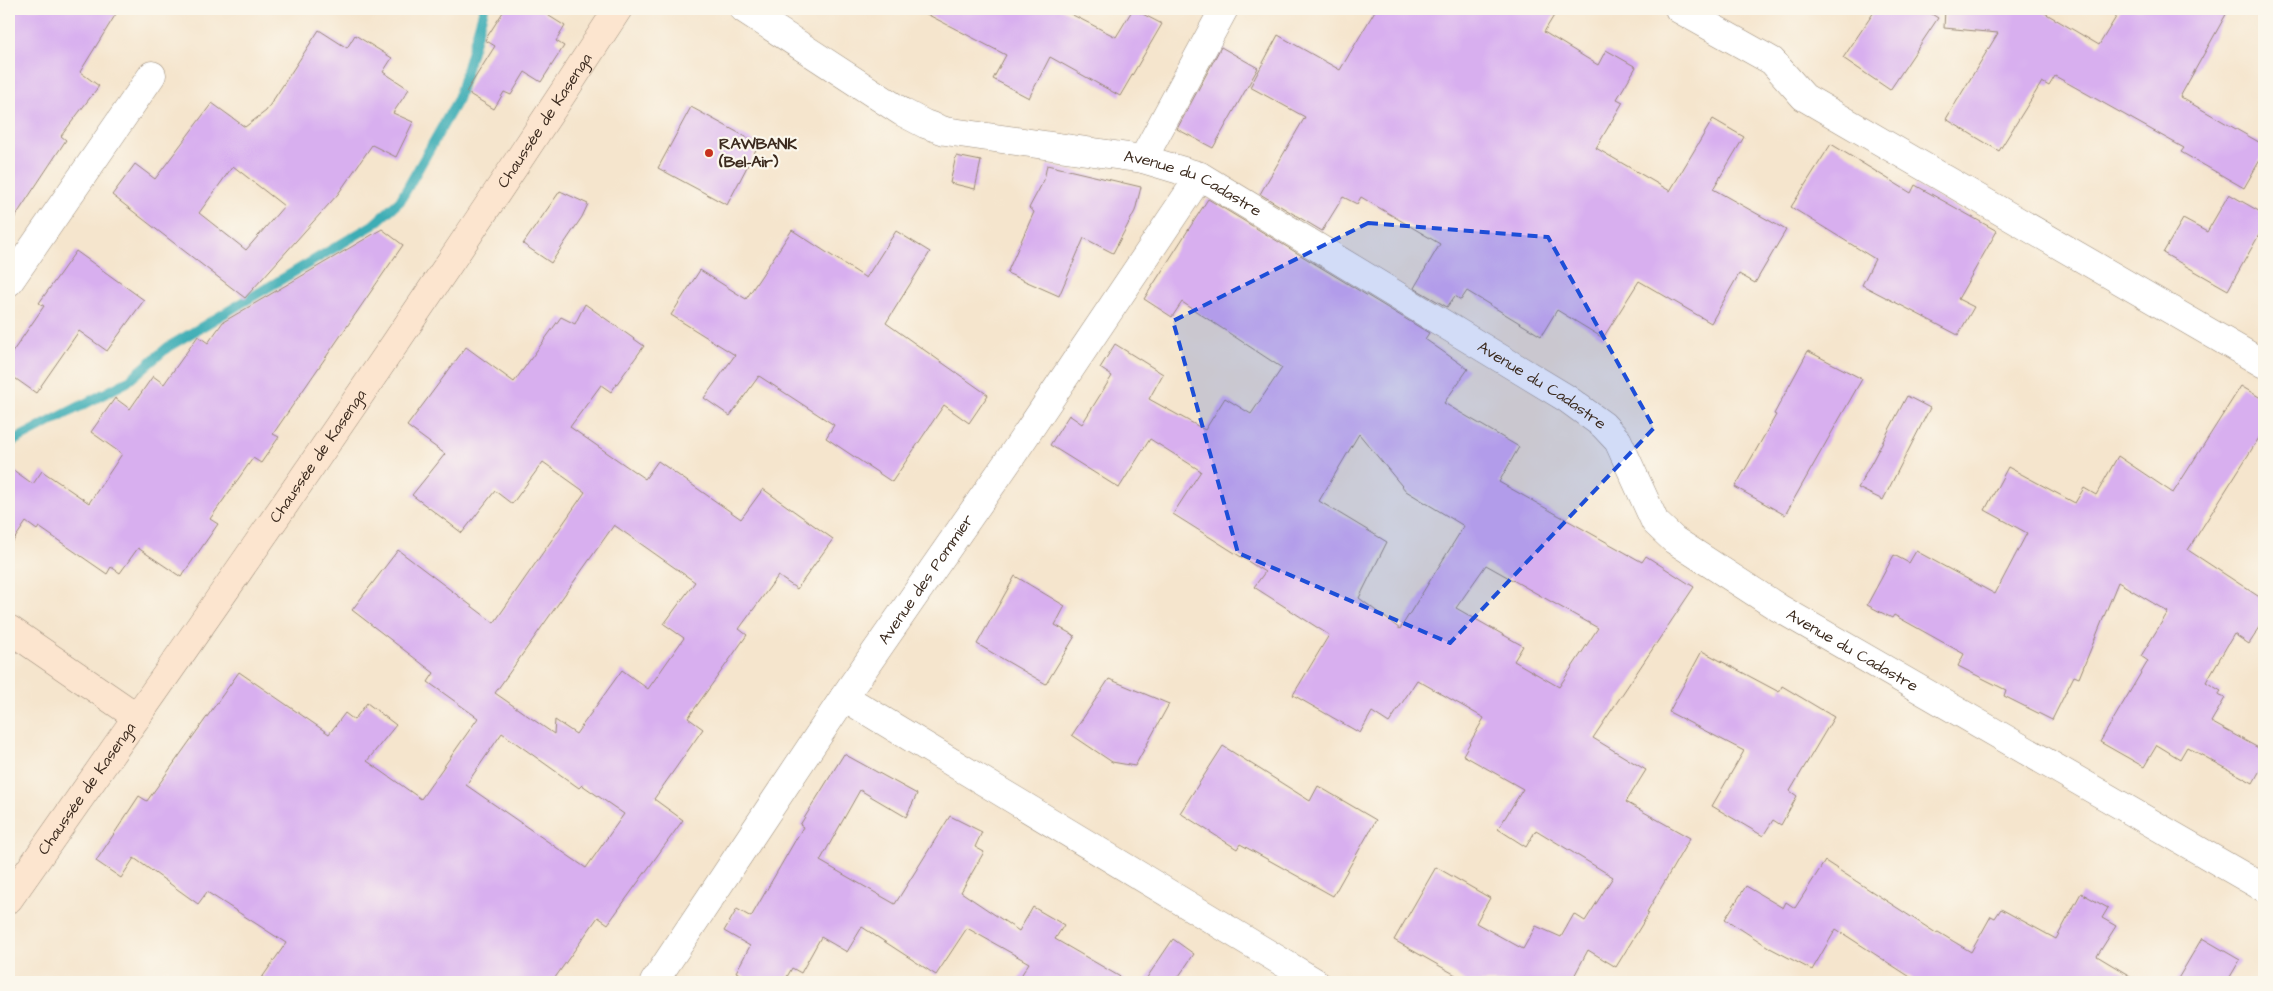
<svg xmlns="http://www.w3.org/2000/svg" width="2273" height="991" font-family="'Architects Daughter',sans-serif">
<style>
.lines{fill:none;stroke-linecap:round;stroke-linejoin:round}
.stream{stroke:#3cadb5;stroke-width:10}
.building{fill:#d8afef;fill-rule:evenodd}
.street-casing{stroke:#988876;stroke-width:29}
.secondary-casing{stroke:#988876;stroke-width:29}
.street{stroke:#fff;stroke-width:28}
.secondary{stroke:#fce5cf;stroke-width:28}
.marked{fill:#1d4ed8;fill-opacity:0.2;stroke:#1d4ed8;stroke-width:4;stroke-dasharray:10 6;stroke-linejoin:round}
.poi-dot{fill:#c8321e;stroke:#fbf7ec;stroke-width:2}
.labels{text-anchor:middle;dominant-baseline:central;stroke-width:4.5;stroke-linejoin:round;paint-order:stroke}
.street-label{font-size:16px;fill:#3b2a1e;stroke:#fbf7ec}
.poi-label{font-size:16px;font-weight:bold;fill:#3b2a1e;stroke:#fbf7ec;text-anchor:start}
</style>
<rect width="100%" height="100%" fill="#fbf7ec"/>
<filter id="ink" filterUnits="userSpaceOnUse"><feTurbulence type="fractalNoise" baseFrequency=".02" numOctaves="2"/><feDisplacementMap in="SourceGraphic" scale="10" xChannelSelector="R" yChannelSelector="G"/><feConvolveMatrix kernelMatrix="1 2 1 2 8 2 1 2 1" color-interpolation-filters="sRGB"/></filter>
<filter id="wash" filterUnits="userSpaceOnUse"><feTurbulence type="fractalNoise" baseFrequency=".0096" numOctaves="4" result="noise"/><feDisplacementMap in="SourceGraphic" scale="20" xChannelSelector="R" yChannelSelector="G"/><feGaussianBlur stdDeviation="1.12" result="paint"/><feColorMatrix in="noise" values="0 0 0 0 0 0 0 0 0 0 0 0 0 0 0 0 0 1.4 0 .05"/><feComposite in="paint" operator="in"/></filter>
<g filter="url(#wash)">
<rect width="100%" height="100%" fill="#f5e5cd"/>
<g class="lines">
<path class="stream" d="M 9,443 L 127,382 L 168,347 L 373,225 L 400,201 L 458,99 L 484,9"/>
</g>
<g id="blocks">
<g class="building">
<path d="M 9,9 L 119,9 L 80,72 L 99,86 L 61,136 L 66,140 L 9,226 Z"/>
<path d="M 505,9 L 538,9 L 565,26 L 556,41 L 564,46 L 541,82 L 525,72 L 511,95 L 504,92 L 494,109 L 466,92 L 495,46 L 485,40 Z"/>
<path d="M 917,9 L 1061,9 L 1116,37 L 1133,9 L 1162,24 L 1120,96 L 1050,57 L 1029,98 L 993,79 L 1006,55 Z"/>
<path d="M 1376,9 L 1558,9 L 1544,32 L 1598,65 L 1606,50 L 1636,67 L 1617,99 L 1623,102 L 1596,148 L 1670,191 L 1713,119 L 1744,137 L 1713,189 L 1786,230 L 1755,283 L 1739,274 L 1711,323 L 1639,281 L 1603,338 L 1557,310 L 1541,336 L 1467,291 L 1461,300 L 1455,296 L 1447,307 L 1414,288 L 1440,244 L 1361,197 L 1357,204 L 1343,197 L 1322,231 L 1260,194 L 1305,117 L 1250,87 L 1278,35 L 1340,70 Z"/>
<path d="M 1876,9 L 1924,9 L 1938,18 L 1890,90 L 1843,58 Z"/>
<path d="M 1945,9 L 2038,9 L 2099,45 L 2121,9 L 2229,9 L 2180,97 L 2264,145 L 2264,153 L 2244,188 L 2181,152 L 2184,148 L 2055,76 L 2049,86 L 2042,82 L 1999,151 L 1946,119 L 1998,33 L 1944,28 Z"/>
<path d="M 319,30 L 347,48 L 355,35 L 392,58 L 383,72 L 409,89 L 393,113 L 413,122 L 396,157 L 372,145 L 338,194 L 245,298 L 112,195 L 135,164 L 155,179 L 212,103 L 245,127 L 266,111 ZM 233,166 L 284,206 L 246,250 L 199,213 Z"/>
<path d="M 1221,47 L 1258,68 L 1213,148 L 1177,129 Z"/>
<path d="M 691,107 L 759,144 L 727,205 L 658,168 Z"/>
<path d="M 1831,144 L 1911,193 L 1915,185 L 1997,231 L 1958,299 L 1974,307 L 1958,335 L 1862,285 L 1875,259 L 1791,207 Z"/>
<path d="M 956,156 L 981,161 L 975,189 L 950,183 Z"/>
<path d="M 1047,165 L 1141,187 L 1135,211 L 1113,253 L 1084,238 L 1059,296 L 1007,273 L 1034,212 L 1029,208 L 1044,180 Z"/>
<path d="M 560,191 L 588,204 L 582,217 L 551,263 L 523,244 Z"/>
<path d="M 2229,194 L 2264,214 L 2264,226 L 2228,290 L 2163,253 L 2183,219 L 2207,232 Z"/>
<path d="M 1208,199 L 1429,333 L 1425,339 L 1468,369 L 1444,403 L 1519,447 L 1499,482 L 1642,562 L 1646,556 L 1694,587 L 1593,738 L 1646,770 L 1626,802 L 1690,838 L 1647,912 L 1649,913 L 1616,967 L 1588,950 L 1571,982 L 1468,982 L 1394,940 L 1436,867 L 1490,898 L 1476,923 L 1523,949 L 1536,926 L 1561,937 L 1574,914 L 1585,921 L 1613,877 L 1536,830 L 1526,847 L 1498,829 L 1523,789 L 1463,755 L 1484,718 L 1417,680 L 1389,723 L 1372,712 L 1360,733 L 1293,695 L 1329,635 L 1254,587 L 1265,572 L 1173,514 L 1201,471 L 1150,439 L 1119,488 L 1050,445 L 1069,415 L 1082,424 L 1112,376 L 1100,368 L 1115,344 L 1163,374 L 1149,399 L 1205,430 L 1225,398 L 1251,414 L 1282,368 L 1182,302 L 1172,317 L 1144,299 ZM 1359,434 L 1406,491 L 1464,526 L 1400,629 L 1359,598 L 1387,542 L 1319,501 ZM 1486,565 L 1598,628 L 1559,687 L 1514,661 L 1523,646 L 1456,608 Z"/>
<path d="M 382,229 L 403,245 L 273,434 L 279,437 L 261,463 L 253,458 L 210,519 L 218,524 L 181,577 L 138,548 L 120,573 L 111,567 L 107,574 L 39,527 L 37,530 L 26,522 L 9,547 L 9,467 L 33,484 L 42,471 L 89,503 L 122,454 L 91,432 L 115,398 L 130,409 L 153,376 L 164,384 L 198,336 L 208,343 L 223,322 Z"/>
<path d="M 792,230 L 866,278 L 896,231 L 930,252 L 886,323 L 988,395 L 969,423 L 944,405 L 892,482 L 826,438 L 834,425 L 759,376 L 730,416 L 704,398 L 735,355 L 671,315 L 700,270 L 746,299 Z"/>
<path d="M 76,251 L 144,300 L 107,351 L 79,331 L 36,393 L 9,374 L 9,357 L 44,306 L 39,303 Z"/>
<path d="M 585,304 L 644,346 L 611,392 L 601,385 L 570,427 L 645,479 L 658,461 L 741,519 L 763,489 L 833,539 L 797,589 L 778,576 L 739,629 L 747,635 L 688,718 L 703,729 L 654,799 L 683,820 L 608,924 L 598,917 L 552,982 L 259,982 L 286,943 L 207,892 L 198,904 L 134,858 L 121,878 L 96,861 L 139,796 L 147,801 L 239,672 L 329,734 L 345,713 L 354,720 L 367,703 L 396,725 L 367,761 L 421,799 L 478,718 L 428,682 L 434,673 L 352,610 L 398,550 L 494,623 L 585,492 L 543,462 L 512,504 L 495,491 L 462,533 L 412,495 L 445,454 L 407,426 L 466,347 L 514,382 L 561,317 L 575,324 ZM 614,525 L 695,582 L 664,624 L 684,638 L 648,689 L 622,670 L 576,734 L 555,720 L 554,734 L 495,693 ZM 502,733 L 579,788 L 582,785 L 624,814 L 586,868 L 466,785 Z"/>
<path d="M 1808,351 L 1862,379 L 1785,515 L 1735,487 L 1776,415 L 1774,414 Z"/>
<path d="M 2241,386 L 2264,400 L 2264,430 L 2188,550 L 2264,600 L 2264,621 L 2249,644 L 2234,634 L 2206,682 L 2221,691 L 2218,695 L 2225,698 L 2211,722 L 2264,751 L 2264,763 L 2253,783 L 2187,747 L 2180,759 L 2157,745 L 2144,767 L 2100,742 L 2148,661 L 2141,656 L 2168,612 L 2118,582 L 2079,678 L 2074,676 L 2052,720 L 2004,696 L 2006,690 L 1958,666 L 1964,654 L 1894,615 L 1892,618 L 1867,605 L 1894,555 L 1909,563 L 1916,551 L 1995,594 L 2027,533 L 1985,510 L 2008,467 L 2075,503 L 2084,488 L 2096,495 L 2118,456 L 2173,493 Z"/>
<path d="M 1907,396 L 1930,408 L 1883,500 L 1858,488 Z"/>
<path d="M 1015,576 L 1065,606 L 1055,625 L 1075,636 L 1046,684 L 977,644 Z"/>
<path d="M 1702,651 L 1779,692 L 1782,686 L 1834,717 L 1790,791 L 1797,796 L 1781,825 L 1773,820 L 1763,836 L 1712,806 L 1744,751 L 1669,712 Z"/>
<path d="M 1109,679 L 1169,704 L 1135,766 L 1112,762 L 1072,735 Z"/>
<path d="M 1223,746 L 1310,801 L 1318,786 L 1376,820 L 1333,896 L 1240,844 L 1237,849 L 1180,813 Z"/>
<path d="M 844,754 L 917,794 L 906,817 L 860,790 L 820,861 L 895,904 L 950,816 L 982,832 L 975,847 L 984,852 L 961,892 L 1019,931 L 1033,907 L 1064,925 L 1055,939 L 1129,982 L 1017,982 L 1029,963 L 967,928 L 936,975 L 862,927 L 847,952 L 821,937 L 801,973 L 792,968 L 784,982 L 754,982 L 736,972 L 750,946 L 724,931 L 737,909 L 751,917 L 803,827 L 800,825 Z"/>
<path d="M 1825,861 L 1936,933 L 1938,932 L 1971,952 L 1991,916 L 1995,918 L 2001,909 L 2056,939 L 2081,893 L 2108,908 L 2102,918 L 2116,926 L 2097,956 L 2140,982 L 1918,982 L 1836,929 L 1812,970 L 1770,948 L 1725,919 L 1746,886 L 1783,908 L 1786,902 L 1795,908 Z"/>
<path d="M 2202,938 L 2240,960 L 2227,982 L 2176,982 Z"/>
<path d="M 1173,939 L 1194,954 L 1175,982 L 1144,982 Z"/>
</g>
</g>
</g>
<g filter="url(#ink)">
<use href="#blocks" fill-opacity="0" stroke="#988876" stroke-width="1"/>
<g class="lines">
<g class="street-casing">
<g id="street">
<path id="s1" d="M 744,9 L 902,112 L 925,124 L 945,131 L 1143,159 L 1200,176 L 1566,398 L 1603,425 L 1618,441 L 1655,522 L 1674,540 L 1779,608 L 2264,888"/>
<path d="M 1679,9 L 1772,61 L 1804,97 L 2264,364"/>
<path d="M 1143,159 L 1224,9"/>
<path d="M 9,282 L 152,75"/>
<path d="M 844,697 L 1315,982"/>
<path id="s2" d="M 654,982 L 844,697 L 1011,457 L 1200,176"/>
</g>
</g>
<g class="secondary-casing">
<g id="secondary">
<path d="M 9,629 L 137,717"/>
<path id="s3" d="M 9,899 C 216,605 422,310 618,9"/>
</g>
</g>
<use href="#street" class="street"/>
<use href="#secondary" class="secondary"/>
</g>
</g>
<path class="marked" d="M 1368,223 L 1548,237 L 1654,428 L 1450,643 L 1238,553 L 1173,321 Z"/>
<circle class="poi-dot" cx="709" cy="153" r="5"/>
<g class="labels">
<g class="street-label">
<text stroke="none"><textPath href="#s3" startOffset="945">Chaussée de Kasenga</textPath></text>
<text stroke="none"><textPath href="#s1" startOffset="491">Avenue du Cadastre</textPath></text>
<text stroke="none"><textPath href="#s1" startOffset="896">Avenue du Cadastre</textPath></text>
<text stroke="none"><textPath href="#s3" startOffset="540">Chaussée de Kasenga</textPath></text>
<text stroke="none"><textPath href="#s2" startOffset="486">Avenue des Pommier</textPath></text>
<text stroke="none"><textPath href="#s1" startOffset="1316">Avenue du Cadastre</textPath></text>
<text stroke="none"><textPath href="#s3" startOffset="135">Chaussée de Kasenga</textPath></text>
</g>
<g class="poi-label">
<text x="719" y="144">RAWBANK<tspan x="719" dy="18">(Bel-Air)</tspan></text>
</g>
</g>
<rect width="2273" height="991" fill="none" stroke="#fbf7ec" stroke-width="30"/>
</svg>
